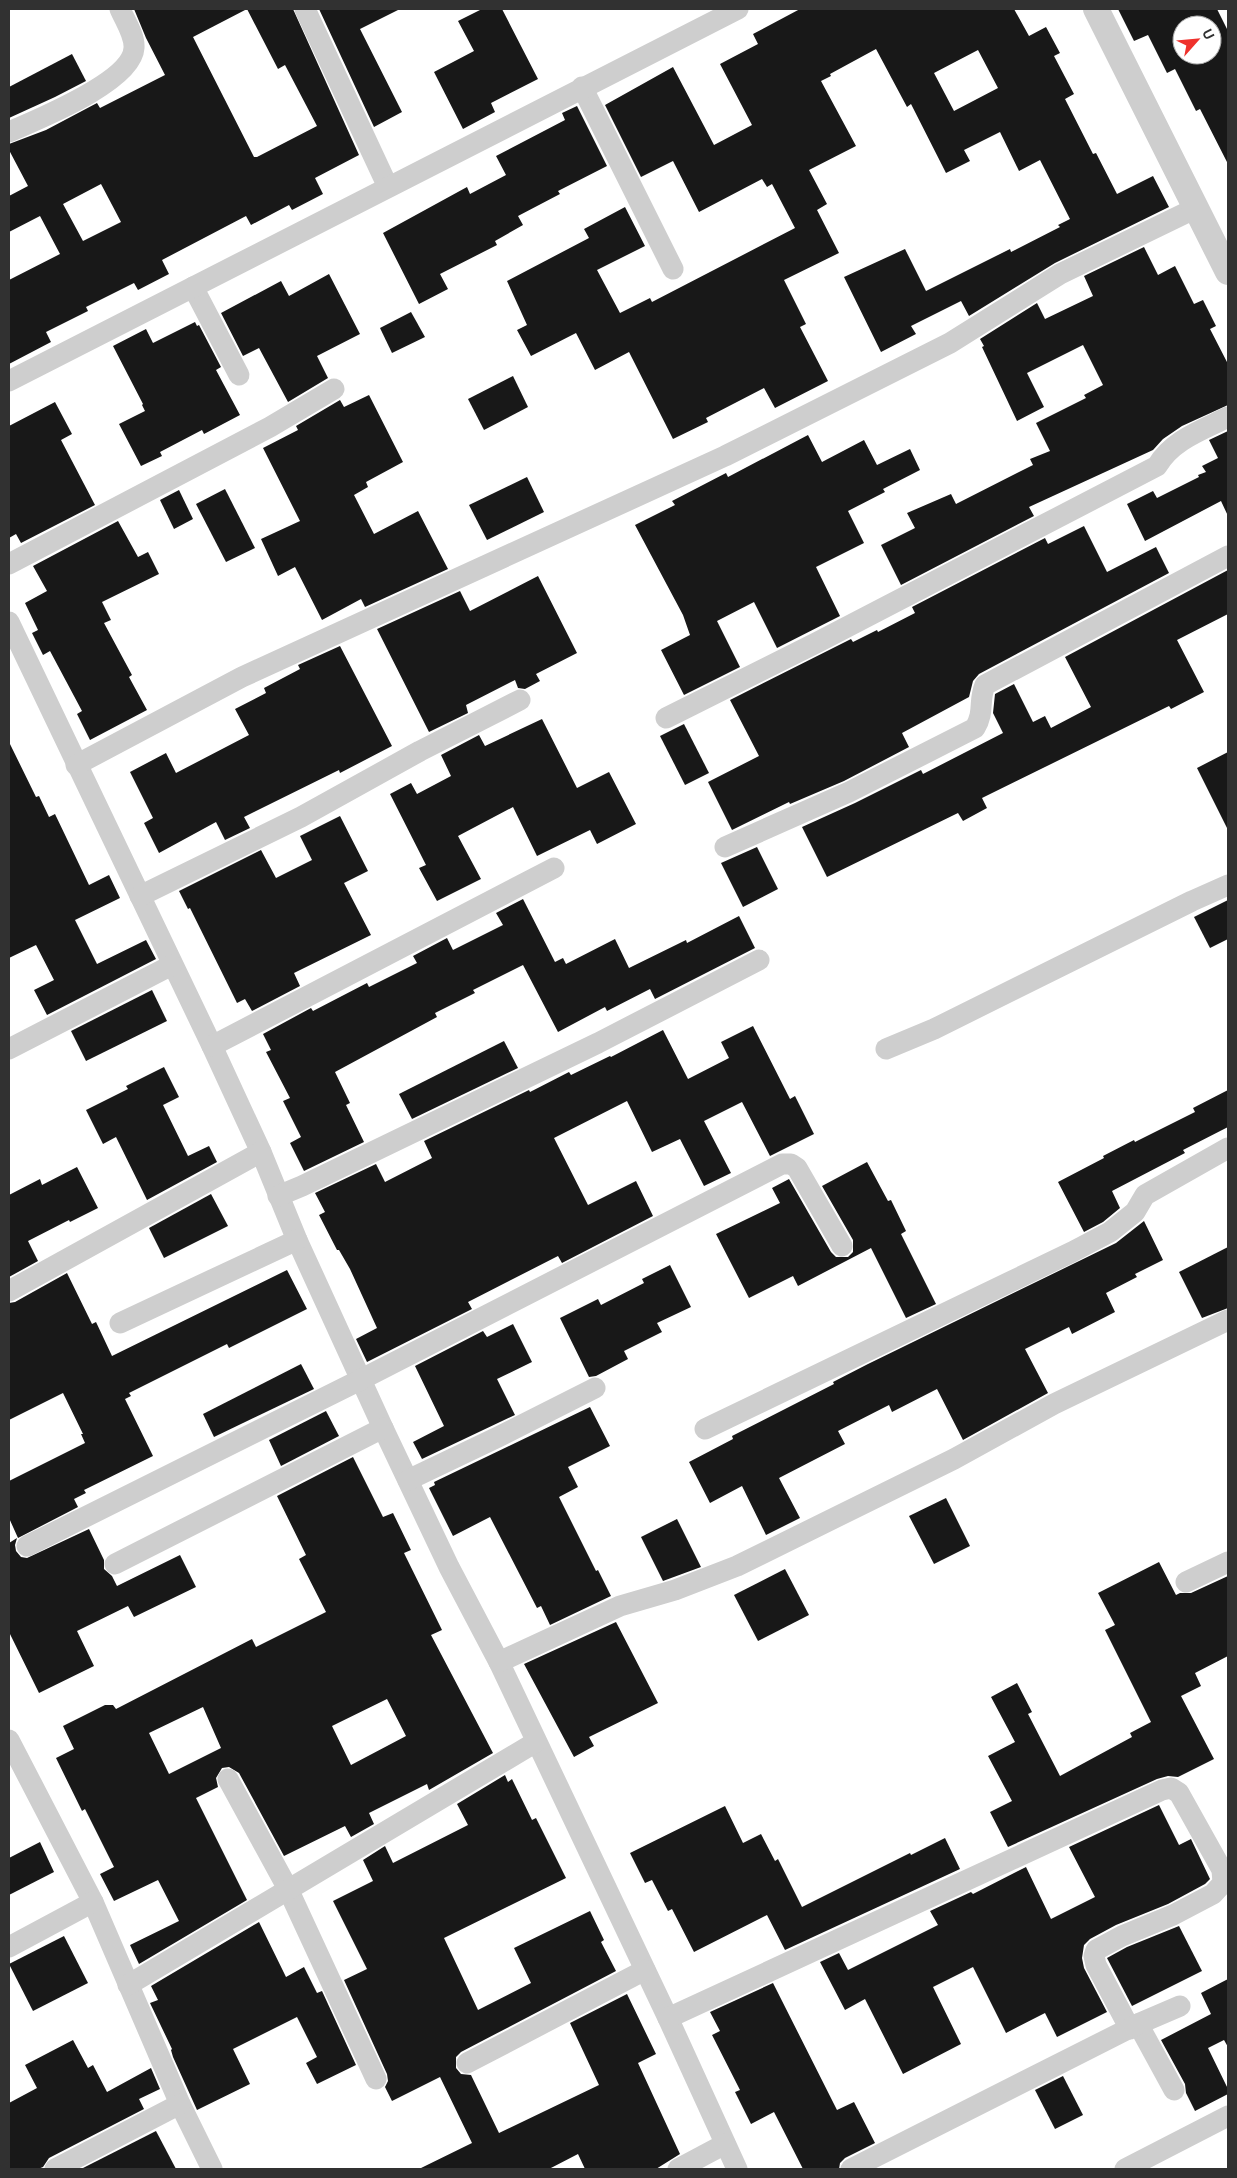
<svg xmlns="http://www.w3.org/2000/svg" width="1237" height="2178" font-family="Overpass,sans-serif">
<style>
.building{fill:#181818;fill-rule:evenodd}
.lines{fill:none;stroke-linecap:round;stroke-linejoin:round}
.minor{stroke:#cecece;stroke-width:21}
.tertiary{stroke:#cecece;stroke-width:26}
</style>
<rect width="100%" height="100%" fill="#fff"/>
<g class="building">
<path d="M 134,9 L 293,9 L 359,155 L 315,178 L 323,194 L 292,210 L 289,205 L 251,225 L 246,216 L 162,260 L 169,274 L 138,290 L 134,283 L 86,307 L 88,311 L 46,332 L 51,342 L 9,364 L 9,280 L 60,254 L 40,216 L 9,232 L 9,196 L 28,186 L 9,150 L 9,144 L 46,130 L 97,103 L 100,108 L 165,75 L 146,38 ZM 247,9 L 278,69 L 285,65 L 317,126 L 257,157 L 254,157 L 193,37 ZM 101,184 L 121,222 L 83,241 L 63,204 Z"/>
<path d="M 319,9 L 400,9 L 360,29 L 402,112 L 374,127 Z"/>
<path d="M 482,9 L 502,9 L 538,79 L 491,103 L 495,112 L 463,129 L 434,72 L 474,51 L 458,21 Z"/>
<path d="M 800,9 L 1014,9 L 1029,36 L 1046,27 L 1060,53 L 1054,56 L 1074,94 L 1065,99 L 1093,154 L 1096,153 L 1117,194 L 1153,176 L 1169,207 L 1055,263 L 969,316 L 961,301 L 911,326 L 916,334 L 881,352 L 844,277 L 905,249 L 926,291 L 1010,249 L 1011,252 L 1060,227 L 1058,225 L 1070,219 L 1040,160 L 1019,171 L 1000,132 L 964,150 L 970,161 L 946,173 L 911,104 L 907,107 L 876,49 L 830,74 L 831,76 L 821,81 L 856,146 L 809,170 L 827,204 L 817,210 L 839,253 L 784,280 L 806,324 L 800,327 L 828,381 L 775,408 L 764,388 L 706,418 L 708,422 L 673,439 L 629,352 L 595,370 L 576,333 L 531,356 L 517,330 L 527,325 L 507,281 L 589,238 L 584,229 L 625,207 L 645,246 L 597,270 L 620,313 L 650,298 L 652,302 L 795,228 L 772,184 L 767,187 L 762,179 L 699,212 L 673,161 L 641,177 L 605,105 L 673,67 L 714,145 L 752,125 L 720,64 L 758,44 L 753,34 ZM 978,50 L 998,88 L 954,111 L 934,73 Z"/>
<path d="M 1118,9 L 1217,9 L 1228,31 L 1228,164 L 1200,109 L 1196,111 L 1175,69 L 1167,73 L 1148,35 L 1134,41 ZM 1182,25 L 1212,25 L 1212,55 L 1182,55 Z"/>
<path d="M 72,54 L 86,81 L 55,97 L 9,118 L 9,87 Z"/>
<path d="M 577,106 L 607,166 L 558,191 L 560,194 L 518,216 L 523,225 L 495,241 L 497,245 L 440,274 L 448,289 L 419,304 L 383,233 L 467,187 L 470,194 L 506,175 L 496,156 L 565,120 L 562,113 Z"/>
<path d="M 1144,247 L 1158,275 L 1175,266 L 1194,304 L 1203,300 L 1216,326 L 1210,329 L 1228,364 L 1228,405 L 1182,426 L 1163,439 L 1153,450 L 1029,507 L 1034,516 L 901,585 L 881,545 L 915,528 L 907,513 L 951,494 L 956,504 L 1033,465 L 1030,459 L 1050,451 L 1036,423 L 1086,398 L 1084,395 L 1103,385 L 1083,345 L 1027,373 L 1044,407 L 1017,421 L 982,347 L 984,346 L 980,339 L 1037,303 L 1045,319 L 1093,296 L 1084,276 Z"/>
<path d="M 329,274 L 360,334 L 317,356 L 328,378 L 288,402 L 259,348 L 243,356 L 221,313 L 281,281 L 289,296 Z"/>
<path d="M 411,312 L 425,337 L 392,353 L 380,328 Z"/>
<path d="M 195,322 L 197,326 L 199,325 L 221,367 L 216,370 L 240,415 L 204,434 L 202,430 L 160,452 L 162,456 L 141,466 L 119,424 L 145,411 L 142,405 L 143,404 L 113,346 L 146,329 L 153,343 Z"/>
<path d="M 513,376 L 528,407 L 484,430 L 468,399 Z"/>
<path d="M 369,395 L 403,462 L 366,482 L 368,487 L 354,495 L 374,534 L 418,511 L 448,569 L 365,607 L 361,599 L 322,620 L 295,567 L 278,576 L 261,539 L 300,521 L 263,448 L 298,430 L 296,426 L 340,400 L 344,407 Z"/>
<path d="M 55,402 L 72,434 L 61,440 L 95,505 L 21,543 L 16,534 L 9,538 L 9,426 Z"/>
<path d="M 1228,431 L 1228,516 L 1221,501 L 1145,541 L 1127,504 L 1153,491 L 1157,498 L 1199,477 L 1198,475 L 1206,472 L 1202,466 L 1218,458 L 1209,440 Z"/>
<path d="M 808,435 L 822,462 L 864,440 L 877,465 L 910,449 L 920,470 L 883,489 L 885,492 L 848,511 L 864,543 L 816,567 L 840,616 L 777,648 L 754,602 L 717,621 L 740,667 L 684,695 L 661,650 L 690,635 L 683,615 L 635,525 L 675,505 L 672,501 L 726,473 L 728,477 Z"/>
<path d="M 527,477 L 544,512 L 487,540 L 469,505 Z"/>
<path d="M 225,489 L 255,548 L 226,562 L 196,504 Z"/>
<path d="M 179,490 L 193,519 L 174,529 L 160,500 Z"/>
<path d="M 118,521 L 138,557 L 148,552 L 159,574 L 102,602 L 111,620 L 104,623 L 132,675 L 129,677 L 147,710 L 90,740 L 77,714 L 82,711 L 50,651 L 43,655 L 32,633 L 38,630 L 25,603 L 47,591 L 33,566 Z"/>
<path d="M 1084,526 L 1107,572 L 1156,547 L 1169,573 L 979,674 L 973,681 L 969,697 L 902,733 L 909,747 L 844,781 L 790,804 L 789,802 L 732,830 L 708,782 L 759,756 L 730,700 L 851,639 L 853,642 L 877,630 L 878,632 L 915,613 L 912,607 L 1045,538 L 1048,544 Z"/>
<path d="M 1228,570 L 1228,614 L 1177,640 L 1204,692 L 1171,709 L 1169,706 L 982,798 L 987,808 L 963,821 L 958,813 L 827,877 L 802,827 L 855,803 L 921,770 L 923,774 L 1003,733 L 993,713 L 995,694 L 1014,684 L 1033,722 L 1045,716 L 1051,728 L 1091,707 L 1065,657 Z"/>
<path d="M 538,576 L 577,653 L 536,674 L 540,681 L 525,689 L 518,688 L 515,680 L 466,705 L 468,713 L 429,732 L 377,629 L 460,591 L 470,611 Z"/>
<path d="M 340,646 L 392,746 L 340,773 L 339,770 L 244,817 L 250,828 L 225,840 L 216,822 L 159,853 L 144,823 L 153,818 L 130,772 L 166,753 L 176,773 L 249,735 L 235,709 L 266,693 L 264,688 L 300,669 L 298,665 Z"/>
<path d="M 542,719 L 577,788 L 609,772 L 636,824 L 597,844 L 590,830 L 537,856 L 513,807 L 458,836 L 481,879 L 437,901 L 419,868 L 426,865 L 390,794 L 411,783 L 417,794 L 451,776 L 441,755 L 479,735 L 485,746 Z"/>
<path d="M 684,724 L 709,773 L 685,785 L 660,736 Z"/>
<path d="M 9,742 L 36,797 L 39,796 L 49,817 L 55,814 L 89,885 L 109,875 L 120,898 L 75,920 L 97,964 L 146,940 L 156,959 L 47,1015 L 34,990 L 54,980 L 36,945 L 9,958 Z"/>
<path d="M 1228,752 L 1228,830 L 1197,768 Z"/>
<path d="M 340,816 L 368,871 L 344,883 L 371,935 L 294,973 L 300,986 L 252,1011 L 245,999 L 237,1003 L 190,908 L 188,909 L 179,891 L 261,850 L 276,878 L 312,860 L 300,836 Z"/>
<path d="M 757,847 L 778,889 L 743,907 L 721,863 Z"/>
<path d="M 523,899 L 555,962 L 563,958 L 566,964 L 615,939 L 629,968 L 686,940 L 687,943 L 739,916 L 755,948 L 655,999 L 650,989 L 607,1011 L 605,1007 L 558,1032 L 523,965 L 473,990 L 475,993 L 435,1013 L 437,1017 L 335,1072 L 350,1103 L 346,1105 L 364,1142 L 304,1171 L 290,1143 L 301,1137 L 283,1101 L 290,1098 L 266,1052 L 271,1050 L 263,1034 L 311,1008 L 313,1011 L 367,983 L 369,987 L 417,963 L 413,956 L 447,938 L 453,950 L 503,925 L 496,913 Z"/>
<path d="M 1228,900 L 1228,939 L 1210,948 L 1194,917 Z"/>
<path d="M 152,990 L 167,1021 L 86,1061 L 71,1031 Z"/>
<path d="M 753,1026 L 790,1099 L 795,1096 L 814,1134 L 770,1156 L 742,1102 L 704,1121 L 731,1173 L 704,1186 L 680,1139 L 652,1152 L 627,1101 L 554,1138 L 588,1205 L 636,1181 L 653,1216 L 562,1263 L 558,1256 L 468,1302 L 472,1309 L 367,1362 L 356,1339 L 377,1328 L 350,1269 L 339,1250 L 337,1250 L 319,1215 L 325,1212 L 315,1193 L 376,1164 L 385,1182 L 432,1158 L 424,1141 L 529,1090 L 530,1092 L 569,1072 L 571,1075 L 610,1056 L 611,1057 L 663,1030 L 688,1079 L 729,1058 L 721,1042 Z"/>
<path d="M 504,1041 L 518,1068 L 412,1119 L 399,1094 Z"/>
<path d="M 164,1067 L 179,1097 L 163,1105 L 188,1156 L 209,1146 L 217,1162 L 147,1200 L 116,1137 L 103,1144 L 86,1110 L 128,1089 L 126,1086 Z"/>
<path d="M 1228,1090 L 1228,1127 L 1183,1150 L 1185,1153 L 1112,1191 L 1120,1208 L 1103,1222 L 1084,1232 L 1058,1182 L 1104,1158 L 1103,1156 L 1134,1140 L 1135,1142 L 1195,1112 L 1193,1108 Z"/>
<path d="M 867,1162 L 888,1201 L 891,1200 L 906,1231 L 901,1234 L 936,1304 L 906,1318 L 871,1248 L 798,1286 L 793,1276 L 749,1298 L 716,1234 L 780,1203 L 772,1188 L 789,1179 L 831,1252 L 836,1257 L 848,1257 L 853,1252 L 853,1240 L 822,1186 Z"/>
<path d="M 77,1167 L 98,1208 L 70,1222 L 69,1220 L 28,1241 L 38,1261 L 9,1277 L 9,1195 L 40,1179 L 42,1185 Z"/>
<path d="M 211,1194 L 228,1226 L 164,1258 L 149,1228 Z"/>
<path d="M 1144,1221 L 1163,1260 L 1135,1274 L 1137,1277 L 1106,1293 L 1115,1312 L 1072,1334 L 1069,1327 L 1025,1349 L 1048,1393 L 963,1440 L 937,1389 L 892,1412 L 889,1405 L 838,1431 L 845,1444 L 779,1478 L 800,1518 L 766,1535 L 742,1486 L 710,1503 L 689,1462 L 733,1439 L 732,1436 L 834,1384 L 833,1382 L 868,1364 L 1116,1243 Z"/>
<path d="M 1228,1247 L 1228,1308 L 1202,1318 L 1179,1272 Z"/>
<path d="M 670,1265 L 691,1307 L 657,1323 L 662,1332 L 624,1351 L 628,1359 L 596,1376 L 589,1377 L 560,1318 L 598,1299 L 601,1305 L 644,1283 L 642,1279 Z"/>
<path d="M 287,1270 L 307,1309 L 229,1348 L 227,1344 L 129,1393 L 131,1396 L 125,1399 L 153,1456 L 84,1490 L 86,1493 L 74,1499 L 78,1507 L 18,1538 L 9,1518 L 9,1481 L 85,1443 L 81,1434 L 83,1434 L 63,1393 L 9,1420 L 9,1303 L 15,1302 L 67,1273 L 92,1324 L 96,1322 L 112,1356 Z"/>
<path d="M 513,1324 L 532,1362 L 497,1379 L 515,1415 L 422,1459 L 413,1442 L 444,1426 L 415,1366 L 483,1331 L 487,1337 Z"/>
<path d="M 301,1364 L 314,1389 L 214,1437 L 203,1414 Z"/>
<path d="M 590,1407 L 610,1446 L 568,1467 L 578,1487 L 559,1497 L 596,1571 L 598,1570 L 611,1596 L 550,1625 L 541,1606 L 537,1608 L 490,1517 L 453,1536 L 429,1488 L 435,1485 L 434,1482 Z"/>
<path d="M 326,1411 L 339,1436 L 281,1466 L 269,1440 Z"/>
<path d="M 353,1457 L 383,1517 L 393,1513 L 411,1550 L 404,1553 L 442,1630 L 431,1635 L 493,1753 L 429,1790 L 427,1784 L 369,1813 L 374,1824 L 351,1837 L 345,1826 L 284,1856 L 239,1773 L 229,1767 L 222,1768 L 216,1778 L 218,1787 L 196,1798 L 247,1900 L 139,1964 L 130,1945 L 179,1921 L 158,1880 L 114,1901 L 100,1874 L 114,1867 L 85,1809 L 82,1811 L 56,1758 L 74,1749 L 63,1726 L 105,1705 L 113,1705 L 116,1709 L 252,1639 L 256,1647 L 326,1612 L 299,1559 L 306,1555 L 277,1496 ZM 387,1699 L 406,1736 L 351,1765 L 332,1726 ZM 203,1707 L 221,1748 L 169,1774 L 149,1733 Z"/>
<path d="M 946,1498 L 970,1546 L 934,1564 L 909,1516 Z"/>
<path d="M 677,1519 L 701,1567 L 663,1581 L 641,1537 Z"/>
<path d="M 89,1529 L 104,1560 L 104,1569 L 112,1576 L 117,1586 L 180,1555 L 196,1587 L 134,1617 L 128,1606 L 77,1631 L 94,1666 L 39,1693 L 9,1632 L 9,1543 L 17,1538 L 15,1545 L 16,1551 L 21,1557 L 27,1558 Z"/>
<path d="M 1159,1562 L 1176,1595 L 1180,1593 L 1191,1593 L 1228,1576 L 1228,1656 L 1195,1673 L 1201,1686 L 1181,1696 L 1214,1759 L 1178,1777 L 1168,1776 L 1157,1779 L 1008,1847 L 990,1812 L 1012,1801 L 988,1756 L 1015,1742 L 991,1697 L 1017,1683 L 1032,1712 L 1028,1714 L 1060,1776 L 1132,1737 L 1130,1733 L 1151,1722 L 1105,1630 L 1115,1625 L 1098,1593 Z"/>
<path d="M 785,1569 L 809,1615 L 758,1641 L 734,1595 Z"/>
<path d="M 616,1622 L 658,1703 L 589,1737 L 594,1746 L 574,1757 L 524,1664 Z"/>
<path d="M 505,1775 L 508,1782 L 512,1779 L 532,1820 L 536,1818 L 566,1878 L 444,1938 L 478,2010 L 531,1983 L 514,1948 L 590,1911 L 604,1940 L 601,1942 L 616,1971 L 461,2052 L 456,2057 L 456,2068 L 461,2074 L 471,2075 L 499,2133 L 599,2085 L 570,2023 L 627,1994 L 656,2054 L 638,2063 L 680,2154 L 656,2169 L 585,2169 L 578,2154 L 549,2169 L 419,2169 L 472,2143 L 440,2077 L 392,2101 L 385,2087 L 388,2081 L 387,2074 L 344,1980 L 367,1969 L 333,1901 L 373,1881 L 363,1860 L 385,1846 L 393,1863 L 468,1825 L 457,1804 Z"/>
<path d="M 1159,1805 L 1179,1845 L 1191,1839 L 1210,1879 L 1205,1884 L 1168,1904 L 1116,1925 L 1090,1939 L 1084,1945 L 1082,1958 L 1084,1968 L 1107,2012 L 1057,2037 L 1045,2013 L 1006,2033 L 973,1967 L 933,1987 L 961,2044 L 903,2074 L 865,1999 L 845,2010 L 820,1962 L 839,1953 L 848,1970 L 938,1925 L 930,1911 L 971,1892 L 973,1894 L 1026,1867 L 1051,1919 L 1095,1897 L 1069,1847 Z"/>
<path d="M 725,1806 L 743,1843 L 761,1834 L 775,1861 L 778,1859 L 802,1907 L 910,1853 L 911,1855 L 945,1838 L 960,1869 L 785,1950 L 767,1915 L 694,1952 L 672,1909 L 668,1911 L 652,1880 L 645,1883 L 630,1853 Z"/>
<path d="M 40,1842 L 54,1872 L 9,1895 L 9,1858 Z"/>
<path d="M 259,1922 L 286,1977 L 304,1967 L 317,1993 L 322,1991 L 356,2065 L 317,2084 L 306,2063 L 317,2057 L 297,2017 L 233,2049 L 250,2084 L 197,2110 L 173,2057 L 171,2050 L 172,2049 L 150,2003 L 158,2000 L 151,1986 Z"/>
<path d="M 1179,1926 L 1202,1971 L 1132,2006 L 1107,1958 L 1127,1947 Z"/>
<path d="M 64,1936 L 88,1983 L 33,2011 L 9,1964 Z"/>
<path d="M 1228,1979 L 1228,2047 L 1224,2040 L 1208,2048 L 1228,2089 L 1228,2094 L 1195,2111 L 1186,2093 L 1185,2084 L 1161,2040 L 1211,2014 L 1201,1993 Z"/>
<path d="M 773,1983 L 837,2110 L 854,2102 L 875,2143 L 845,2158 L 840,2163 L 839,2169 L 803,2169 L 774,2112 L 751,2124 L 735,2092 L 740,2090 L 712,2035 L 720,2031 L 710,2012 Z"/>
<path d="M 73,2040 L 88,2068 L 93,2065 L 107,2092 L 151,2068 L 160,2089 L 139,2099 L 144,2109 L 49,2158 L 43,2167 L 38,2169 L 9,2169 L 9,2103 L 37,2088 L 25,2065 Z"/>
<path d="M 1063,2076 L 1083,2115 L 1055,2129 L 1035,2090 Z"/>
<path d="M 156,2131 L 176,2169 L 84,2169 L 83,2168 Z"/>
</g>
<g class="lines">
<g class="minor">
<path d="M 305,9 L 388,187"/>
<path d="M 582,87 L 673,269"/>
<path d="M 9,132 C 38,119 132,82 134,48 C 135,35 125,21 120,9"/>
<path d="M 193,287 L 239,375"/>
<path d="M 9,381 L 738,9"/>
<path d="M 9,564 L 270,427 L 334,389"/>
<path d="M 9,622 L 212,1046 L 261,1152 L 297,1240 L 383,1428 L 449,1567 L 499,1662 L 668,2018 L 737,2169"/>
<path d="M 666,718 L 818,642 L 1157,466 C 1172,440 1202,430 1228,417"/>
<path d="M 76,765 L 242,677 L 725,456 L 950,343 L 1060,274 L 1196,208"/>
<path d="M 725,847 L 849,792 L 975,728 C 985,711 978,702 985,685 L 1228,556"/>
<path d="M 140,896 L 301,817 L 420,751 L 520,700"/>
<path d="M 212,1046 L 554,868"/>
<path d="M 9,1049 L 172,965"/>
<path d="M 886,1049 L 934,1029 L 1192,901 L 1228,885"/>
<path d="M 278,1196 L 302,1186 L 598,1043 L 759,960"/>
<path d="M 9,1291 L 261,1152"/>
<path d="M 120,1323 L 297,1240"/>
<path d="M 705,1429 L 1072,1252 L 1110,1232 L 1135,1212 L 1145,1195 L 1228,1148"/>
<path d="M 408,1480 L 498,1437 L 595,1388"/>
<path d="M 27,1546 L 360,1380 L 782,1164 L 791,1164 L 797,1168 L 842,1246"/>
<path d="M 115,1564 L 383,1428"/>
<path d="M 1186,1582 L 1228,1562"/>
<path d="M 499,1662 L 620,1606 L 675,1590 L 737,1566 L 954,1459 L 1054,1404 L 1228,1320"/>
<path d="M 9,1740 L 93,1902 L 180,2104 L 212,2169"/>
<path d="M 228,1779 L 288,1889 L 376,2079"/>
<path d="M 9,1947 L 93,1902"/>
<path d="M 128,1985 L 536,1742"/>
<path d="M 668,2018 L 1162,1790 L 1171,1788 L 1179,1793 L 1222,1870 L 1223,1883 L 1213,1894 L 1173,1915 L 1122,1936 L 1096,1950 L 1094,1956 L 1096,1965 L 1130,2029"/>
<path d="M 1138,2024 L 1174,2090"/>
<path d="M 467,2063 L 645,1970"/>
<path d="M 55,2169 L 180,2104"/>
<path d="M 678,2169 L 725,2144"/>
<path d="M 851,2169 L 1138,2024 L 1180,2006"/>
<path d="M 1125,2169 L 1228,2116"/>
</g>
<path class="tertiary" d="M 1096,9 L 1228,272"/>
</g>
<rect width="1237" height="2178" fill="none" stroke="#313131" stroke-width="20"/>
<g transform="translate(1197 40) rotate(63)"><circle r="24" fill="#ffffff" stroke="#adadad"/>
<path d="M0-4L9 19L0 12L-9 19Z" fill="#ef312c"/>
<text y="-8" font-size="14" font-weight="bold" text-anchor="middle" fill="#313131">U</text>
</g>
</svg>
